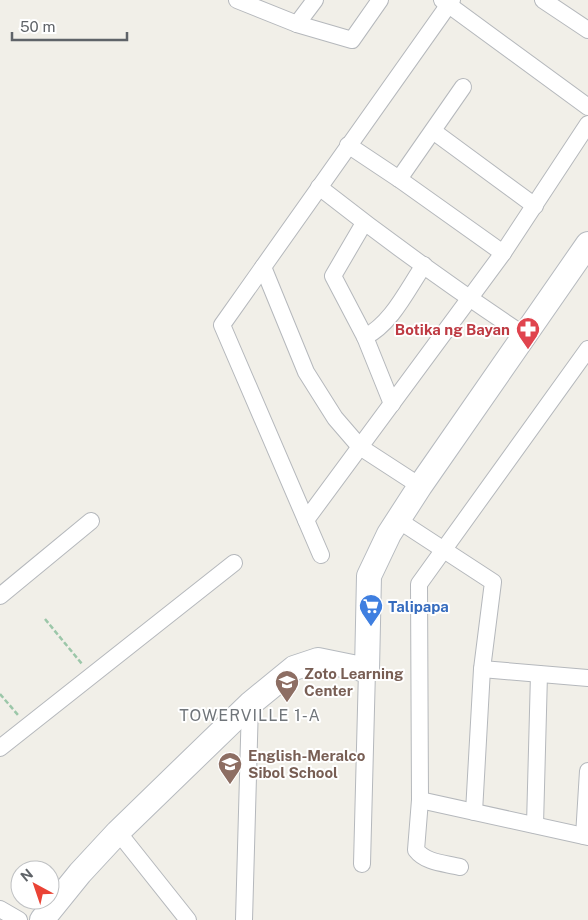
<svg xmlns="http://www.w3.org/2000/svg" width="588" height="920" font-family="'Public Sans',sans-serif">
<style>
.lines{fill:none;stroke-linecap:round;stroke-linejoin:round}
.street-casing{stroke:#b5b8bc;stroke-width:18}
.secondary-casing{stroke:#b6babf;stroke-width:26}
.path{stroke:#9cc7a9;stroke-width:2.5;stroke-dasharray:5 2.5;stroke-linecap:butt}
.street{stroke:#fff;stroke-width:16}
.secondary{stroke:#fff;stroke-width:24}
.labels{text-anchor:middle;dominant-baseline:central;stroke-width:4;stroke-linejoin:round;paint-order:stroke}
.health-label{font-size:15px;font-weight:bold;fill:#be3a42;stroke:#fff;text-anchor:end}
.shop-label{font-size:15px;font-weight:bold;fill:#366cbe;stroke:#fff;text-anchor:start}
.education-label{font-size:15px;font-weight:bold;fill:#785e54;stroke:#fff;text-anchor:start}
.neighbourhood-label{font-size:16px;letter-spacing:1px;fill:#70757a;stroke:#fff}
</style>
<rect width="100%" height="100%" fill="#f1efe8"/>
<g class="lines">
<g class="street-casing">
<g id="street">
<path d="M 237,0 L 297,24 L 352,40 L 380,0"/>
<path d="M 442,0 L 588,107"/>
<path d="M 543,0 L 588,30"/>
<path d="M 297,24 L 315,0"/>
<path d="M 433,131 L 535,206"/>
<path d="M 348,145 L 399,179 L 503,253"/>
<path d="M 399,179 L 463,87"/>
<path d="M 319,187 C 385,239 453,288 524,335"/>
<path d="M 364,223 L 333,276 L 365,337 L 392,404"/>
<path d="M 263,267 L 306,372 L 335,418 L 360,447 L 420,486"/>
<path d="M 365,337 C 392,323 407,290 424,265"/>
<path d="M 306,520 L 503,253 L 588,124"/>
<path d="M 398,520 L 493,582 L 482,669 L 474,812"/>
<path d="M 321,555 L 222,325 L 452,0"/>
<path d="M 0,596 L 91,521"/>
<path d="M 482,669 L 588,678"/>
<path d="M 0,748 L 234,563"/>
<path d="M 420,800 L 588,837"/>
<path d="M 535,825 L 539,674"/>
<path d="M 118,832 L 188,920"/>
<path d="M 584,836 L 588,771"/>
<path d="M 362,864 L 367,670"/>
<path d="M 460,867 C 445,863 426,863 416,850 L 420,800 L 419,584 L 588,349"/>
<path d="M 0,909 L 19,920"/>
<path d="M 244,920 L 250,704"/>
</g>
</g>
<g class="secondary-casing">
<path id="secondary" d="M 42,920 L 80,873 L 118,832 L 250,704 L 294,668 L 318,660 L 367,670 L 369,576 L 389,534 L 420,486 L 588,244"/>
</g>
<g class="path">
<path d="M 45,619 L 82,664"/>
<path d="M 0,694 L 18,715"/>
</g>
<use href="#street" class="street"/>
<use href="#secondary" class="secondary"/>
</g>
<defs>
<g id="pharmacy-pin" transform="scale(1.25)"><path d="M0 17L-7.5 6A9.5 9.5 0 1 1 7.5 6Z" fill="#e0444e" stroke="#fff"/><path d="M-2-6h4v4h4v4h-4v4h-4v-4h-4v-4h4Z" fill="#fff"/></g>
<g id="supermarket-pin" transform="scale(1.25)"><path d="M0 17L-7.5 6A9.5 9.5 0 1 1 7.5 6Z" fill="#3f7fe0" stroke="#fff"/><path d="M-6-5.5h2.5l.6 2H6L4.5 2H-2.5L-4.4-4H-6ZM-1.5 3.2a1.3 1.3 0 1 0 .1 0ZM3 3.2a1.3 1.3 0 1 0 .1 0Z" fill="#fff"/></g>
<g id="school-pin" transform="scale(1.25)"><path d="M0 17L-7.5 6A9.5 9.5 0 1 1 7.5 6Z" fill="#8d6e63" stroke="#fff"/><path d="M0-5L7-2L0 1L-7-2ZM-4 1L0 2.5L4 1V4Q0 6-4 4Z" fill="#fff"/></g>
</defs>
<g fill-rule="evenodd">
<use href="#pharmacy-pin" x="528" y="329"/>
<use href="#supermarket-pin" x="371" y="606"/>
<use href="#school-pin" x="287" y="682"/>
<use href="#school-pin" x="230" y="764"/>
</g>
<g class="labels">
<g class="health-label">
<text x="510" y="329">Botika ng Bayan</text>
</g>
<g class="shop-label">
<text x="388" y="606">Talipapa</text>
</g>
<g class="education-label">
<text x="304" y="673">Zoto Learning<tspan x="304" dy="17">Center</tspan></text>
<text x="248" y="755">English-Meralco<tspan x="248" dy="17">Sibol School</tspan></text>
</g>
<g class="neighbourhood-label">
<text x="250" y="715">TOWERVILLE 1-A</text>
</g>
</g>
<g transform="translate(35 885) rotate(320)"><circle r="24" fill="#ffffff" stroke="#bfc1c3"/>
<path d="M0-4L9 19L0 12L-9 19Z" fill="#ea4335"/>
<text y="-8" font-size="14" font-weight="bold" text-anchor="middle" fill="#5f6368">N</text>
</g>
<path d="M12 32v8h115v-8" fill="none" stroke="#5f6368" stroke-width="2.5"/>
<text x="20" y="32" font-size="15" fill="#5f6368" stroke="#ffffff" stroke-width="4" paint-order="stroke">50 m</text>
</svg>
